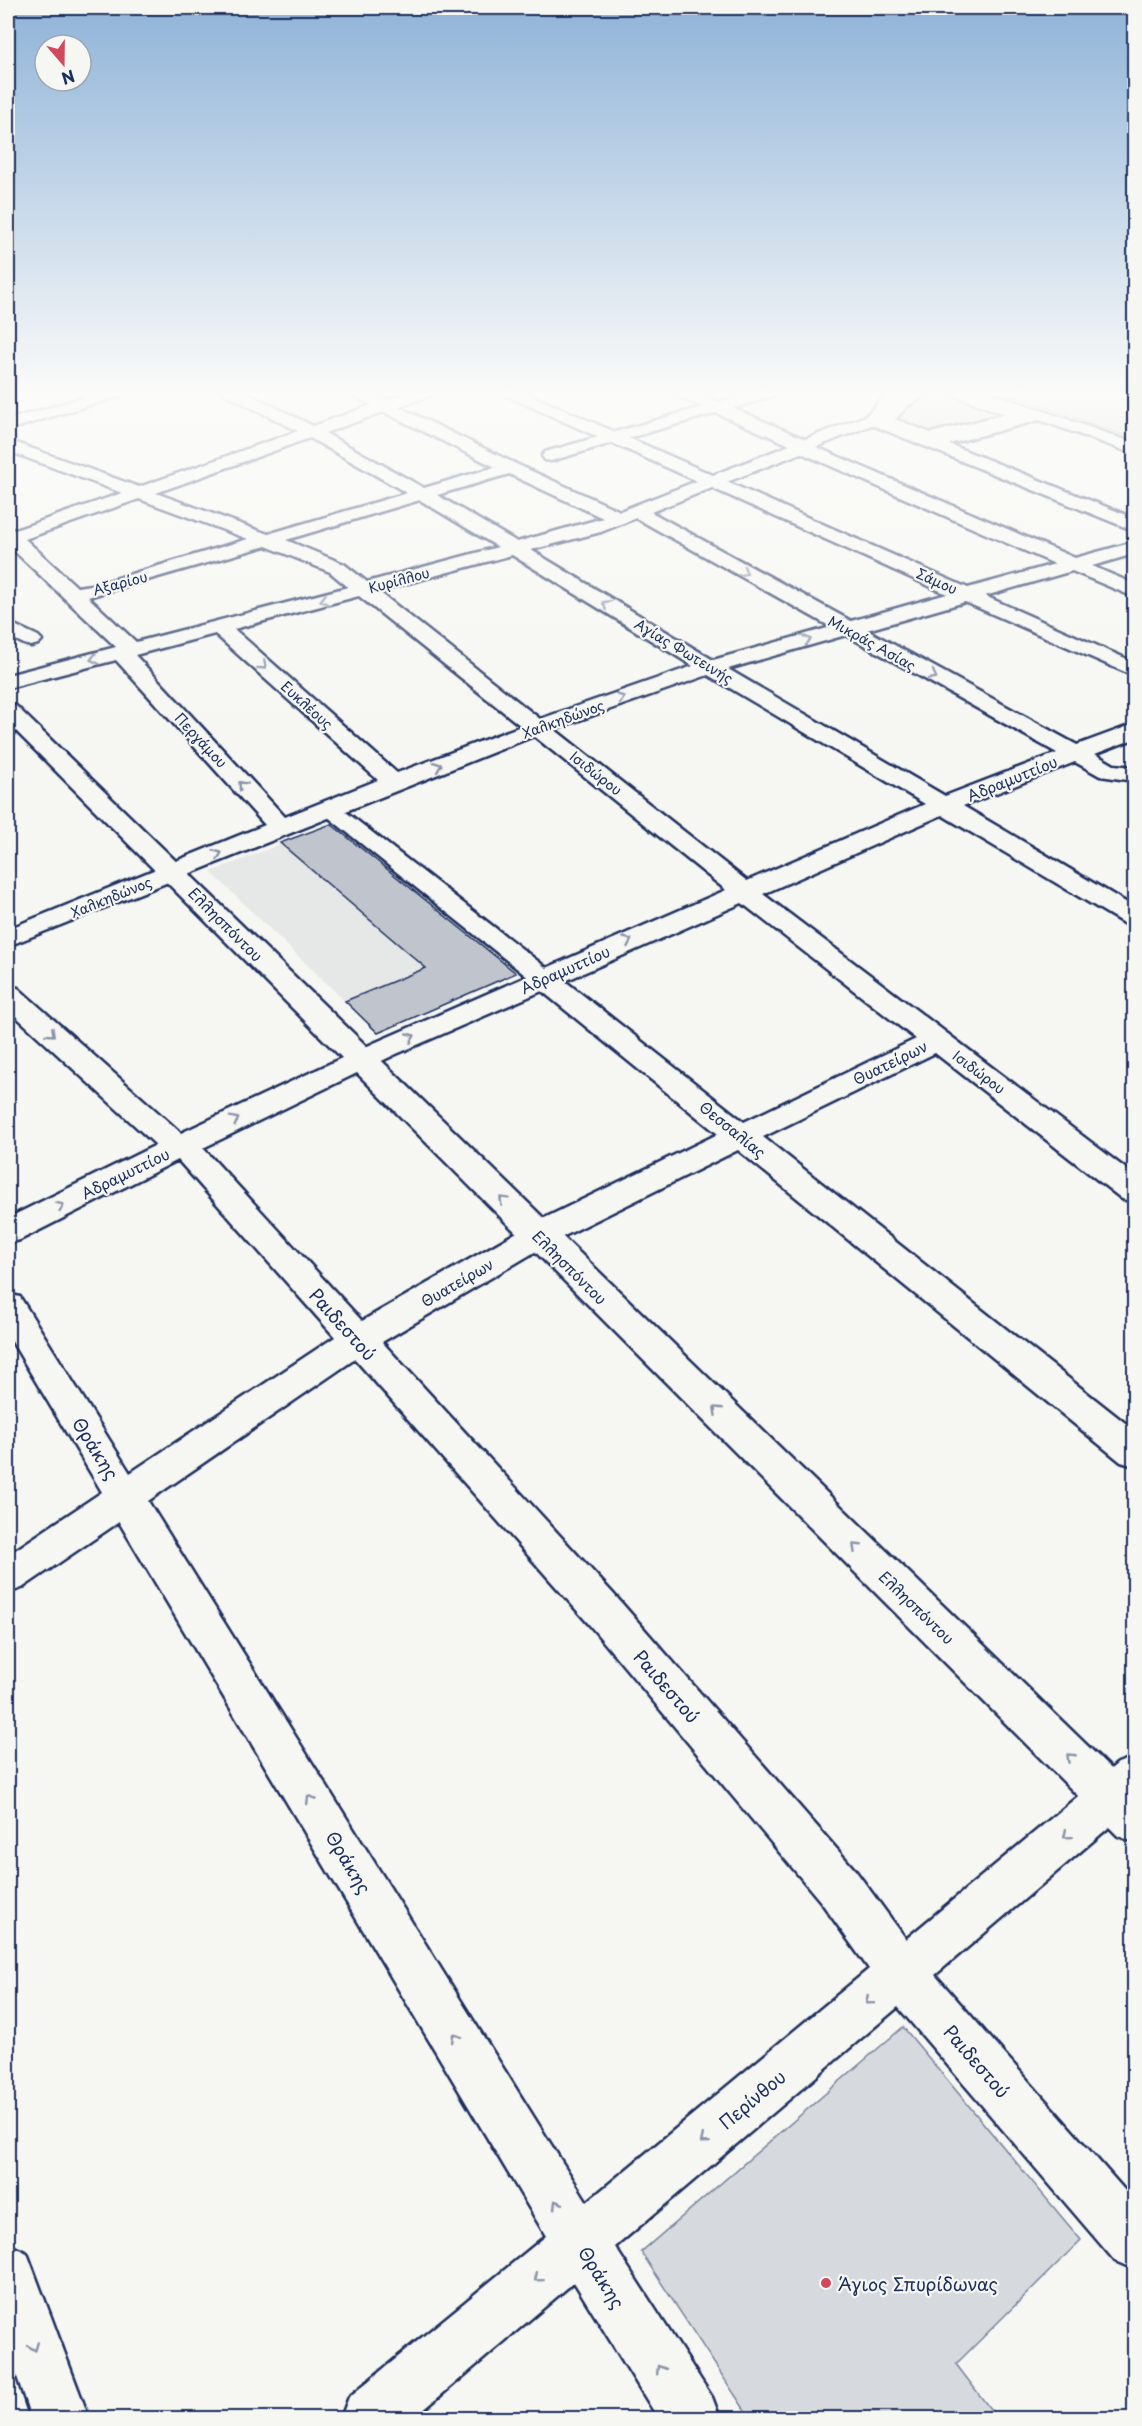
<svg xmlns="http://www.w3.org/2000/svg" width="1142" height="2426" font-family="'Playpen Sans',sans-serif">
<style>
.built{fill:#e6e7e7}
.green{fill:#d6d9dd;stroke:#78849e;stroke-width:1.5}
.building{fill:#c0c4cd;stroke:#1b2f5e;stroke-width:1.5}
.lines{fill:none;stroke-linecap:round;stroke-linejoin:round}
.pedestrian-casing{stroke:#1b2f5e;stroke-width:5}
.minor-casing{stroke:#1b2f5e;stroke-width:5}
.tertiary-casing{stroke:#1b2f5e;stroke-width:5}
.pedestrian{fill:#f6f6f2;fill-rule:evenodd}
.minor{fill:#f6f6f2;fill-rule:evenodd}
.tertiary{fill:#f6f6f2;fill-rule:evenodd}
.oneway{stroke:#8892a8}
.poi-dot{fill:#d1495b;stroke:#f6f6f2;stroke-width:2}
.labels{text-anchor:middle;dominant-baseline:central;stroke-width:4.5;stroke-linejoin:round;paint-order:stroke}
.far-street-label{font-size:14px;fill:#1b2f5e;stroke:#f6f6f2}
.street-label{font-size:15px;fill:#1b2f5e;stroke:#f6f6f2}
.near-street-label{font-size:18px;fill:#1b2f5e;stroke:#f6f6f2}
.near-poi-label{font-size:18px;fill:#1b2f5e;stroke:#f6f6f2;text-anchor:start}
</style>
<rect width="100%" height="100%" fill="#f6f6f2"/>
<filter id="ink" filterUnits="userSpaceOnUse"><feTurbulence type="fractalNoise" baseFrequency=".0167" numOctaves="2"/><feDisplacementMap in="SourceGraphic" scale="12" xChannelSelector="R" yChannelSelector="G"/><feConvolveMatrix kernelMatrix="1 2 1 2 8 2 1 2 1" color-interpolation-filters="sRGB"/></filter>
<g filter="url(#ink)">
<path class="built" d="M 331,824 L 516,973 L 378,1033 L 211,872 Z"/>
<g class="green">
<path d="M 931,391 L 950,391 L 1016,414 L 931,436 L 889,420 L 907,402 Z"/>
<path d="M 1000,391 L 1134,391 L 1134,439 Z"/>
<path d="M 903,2027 L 1081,2240 L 956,2364 L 997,2418 L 750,2418 L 641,2252 Z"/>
</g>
<path class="building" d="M 331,824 L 516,973 L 378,1033 L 345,1001 L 426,968 L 280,843 Z"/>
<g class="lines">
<g class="pedestrian-casing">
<g id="pedestrian">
<path d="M 917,391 L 934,391 L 909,405 L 895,419 L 931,433 L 1005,414 L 950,394 L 948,391 L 967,391 L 1025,411 L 1027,414 L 1025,417 L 930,442 L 881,423 L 879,420 L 881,417 L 899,399 Z"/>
<path d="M 330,803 L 337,805 L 553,973 L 556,978 L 553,983 L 544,985 L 535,983 L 323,813 L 319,809 L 323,805 Z"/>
</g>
</g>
<g class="minor-casing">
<g id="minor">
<path d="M 105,391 L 128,391 L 126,394 L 8,430 L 8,420 Z"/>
<path d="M 223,391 L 243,391 L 313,426 L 372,405 L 349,394 L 347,391 L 367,391 L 386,400 L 414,391 L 436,391 L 434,394 L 399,407 L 516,464 L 620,511 L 697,481 L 612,443 L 551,461 L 545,460 L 542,456 L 545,452 L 598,437 L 503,394 L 501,391 L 521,391 L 615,432 L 702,407 L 674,394 L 672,391 L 692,391 L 719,402 L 758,391 L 782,391 L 780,394 L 733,408 L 805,439 L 866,416 L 882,399 L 898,391 L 917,391 L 915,394 L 894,405 L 883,417 L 933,438 L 1041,410 L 1047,412 L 1049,415 L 1047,418 L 949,444 L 1134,518 L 1134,529 L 1127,528 L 872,425 L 816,447 L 1075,558 L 1134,542 L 1134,554 L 1092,566 L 1134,584 L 1134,597 L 1072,571 L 985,596 L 1134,662 L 1134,676 L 965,602 L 867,630 L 1077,745 L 1134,724 L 1134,739 L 1095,754 L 1114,765 L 1134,767 L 1134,781 L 1100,776 L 1075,762 L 963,806 L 1134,907 L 1134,926 L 1125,924 L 942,815 L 763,894 L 1134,1175 L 1134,1202 L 1122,1199 L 935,1053 L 763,1137 L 1134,1430 L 1134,1466 L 1121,1462 L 738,1150 L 550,1243 L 382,1342 L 618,1599 L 855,1870 L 906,1939 L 1118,1763 L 1134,1757 L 1134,1806 L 935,1975 L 1134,2201 L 1134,2269 L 1115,2261 L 898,2007 L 615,2247 L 712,2397 L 720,2418 L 658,2418 L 574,2282 L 414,2418 L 341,2418 L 349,2397 L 546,2236 L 119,1522 L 22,1588 L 8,1593 L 8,1555 L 102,1492 L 8,1335 L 8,1294 L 20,1297 L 130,1473 L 335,1337 L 178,1160 L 20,1240 L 8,1243 L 8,1218 L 156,1145 L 8,1009 L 8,986 L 18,988 L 181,1133 L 374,1043 L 726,890 L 534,736 L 8,946 L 8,929 L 265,825 L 116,660 L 8,688 L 8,675 L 116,647 L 8,545 L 8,528 L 15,530 L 122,493 L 8,451 L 8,440 L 139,487 L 298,431 L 225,394 ZM 384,412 L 495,467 L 424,488 L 325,433 ZM 716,413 L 790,445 L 713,475 L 629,438 ZM 310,438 L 407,493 L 268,534 L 156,493 ZM 801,453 L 1055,564 L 968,588 L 727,482 ZM 509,474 L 603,518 L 517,542 L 437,495 ZM 712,488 L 947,594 L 851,621 L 651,512 ZM 139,499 L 248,539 L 98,584 L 77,587 L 25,539 ZM 420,500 L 498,547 L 367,582 L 344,564 L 286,540 ZM 636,518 L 831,627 L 713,660 L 531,550 L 601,532 ZM 266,546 L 330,572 L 348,587 L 136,642 L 88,597 ZM 512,555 L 693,666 L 540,719 L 378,591 ZM 359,596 L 521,726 L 397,773 L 234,629 ZM 215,634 L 378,780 L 285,817 L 135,655 ZM 846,635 L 1057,753 L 945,796 L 728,669 ZM 708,675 L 925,804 L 747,881 L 554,729 ZM 742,903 L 916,1039 L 744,1122 L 565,981 ZM 542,991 L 718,1134 L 526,1227 L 362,1321 L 203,1148 L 394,1055 ZM 355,1359 L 588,1623 L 821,1902 L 869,1969 L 587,2202 L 148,1501 Z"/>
<path d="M 8,622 L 38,636 L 42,640 L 38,644 L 31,646 L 24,644 L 8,636 Z"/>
<path d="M 8,2244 L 27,2253 L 89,2418 L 31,2418 L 8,2350 Z"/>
</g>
</g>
<g class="tertiary-casing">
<g id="tertiary">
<path d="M 965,391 L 987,391 L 1134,443 L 1134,454 L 967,394 Z"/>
<path d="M 8,704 L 16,706 L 1134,1791 L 1134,1842 L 1118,1836 L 8,723 Z"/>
</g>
</g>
<use href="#pedestrian" class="pedestrian"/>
<use href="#minor" class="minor"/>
<use href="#tertiary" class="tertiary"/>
</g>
<defs><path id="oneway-chevron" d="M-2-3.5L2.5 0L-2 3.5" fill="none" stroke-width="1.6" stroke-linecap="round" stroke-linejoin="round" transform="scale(1.5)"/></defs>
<g class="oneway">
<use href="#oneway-chevron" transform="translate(744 572) rotate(29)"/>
<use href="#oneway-chevron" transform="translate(324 600) rotate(166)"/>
<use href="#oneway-chevron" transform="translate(606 604) rotate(-149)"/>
<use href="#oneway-chevron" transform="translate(807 640) rotate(-16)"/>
<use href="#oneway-chevron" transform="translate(94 659) rotate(165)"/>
<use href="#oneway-chevron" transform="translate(263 666) rotate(42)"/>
<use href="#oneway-chevron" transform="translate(933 676) rotate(28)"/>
<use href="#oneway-chevron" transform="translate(621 698) rotate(-20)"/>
<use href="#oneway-chevron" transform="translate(438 766) rotate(-21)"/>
<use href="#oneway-chevron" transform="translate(242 785) rotate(-133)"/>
<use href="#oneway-chevron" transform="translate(218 854) rotate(-22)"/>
<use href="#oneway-chevron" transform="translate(628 941) rotate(-24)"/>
<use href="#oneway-chevron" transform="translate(51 1033) rotate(42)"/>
<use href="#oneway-chevron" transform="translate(411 1037) rotate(-24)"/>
<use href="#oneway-chevron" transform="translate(235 1120) rotate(-26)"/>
<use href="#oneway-chevron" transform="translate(503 1200) rotate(-135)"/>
<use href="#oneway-chevron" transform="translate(60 1206) rotate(-26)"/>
<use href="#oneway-chevron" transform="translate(717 1410) rotate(-136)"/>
<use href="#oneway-chevron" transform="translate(856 1547) rotate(-136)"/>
<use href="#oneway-chevron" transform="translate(1070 1757) rotate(-136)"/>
<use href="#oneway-chevron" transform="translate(310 1799) rotate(-121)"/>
<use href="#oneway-chevron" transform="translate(1067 1835) rotate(140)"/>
<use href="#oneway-chevron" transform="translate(869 2001) rotate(140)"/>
<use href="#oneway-chevron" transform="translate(455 2037) rotate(-121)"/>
<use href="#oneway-chevron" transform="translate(704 2140) rotate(140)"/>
<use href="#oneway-chevron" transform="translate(557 2204) rotate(-121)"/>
<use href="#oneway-chevron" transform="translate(538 2278) rotate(140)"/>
<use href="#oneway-chevron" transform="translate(34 2347) rotate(70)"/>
<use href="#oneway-chevron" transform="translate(660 2369) rotate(-122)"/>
</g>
</g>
<linearGradient id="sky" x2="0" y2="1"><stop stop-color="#8fb3d8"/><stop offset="0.54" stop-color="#fbfbf9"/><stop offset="1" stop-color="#fbfbf9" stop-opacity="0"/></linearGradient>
<rect width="1142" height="730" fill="url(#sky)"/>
<circle class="poi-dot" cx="826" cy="2283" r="6"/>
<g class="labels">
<g class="far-street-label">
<text transform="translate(399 580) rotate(-15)">Κυρίλλου</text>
<text transform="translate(937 581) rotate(24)">Σάμου</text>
<text transform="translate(120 583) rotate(-15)">Αξαρίου</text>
<text transform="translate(872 643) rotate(29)">Μικράς Ασίας</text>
<text transform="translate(684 651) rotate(31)">Αγίας Φωτεινής</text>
<text transform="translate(307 705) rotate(42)">Ευκλέους</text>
<text transform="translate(563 719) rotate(-20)">Χαλκηδώνος</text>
<text transform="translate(201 740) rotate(47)">Περγάμου</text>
<text transform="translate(596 773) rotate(38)">Ισιδώρου</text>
<text transform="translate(111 897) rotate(-22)">Χαλκηδώνος</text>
<text transform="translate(979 1072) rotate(37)">Ισιδώρου</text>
</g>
<g class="street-label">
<text transform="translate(1012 778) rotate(-22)">Αδραμυττίου</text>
<text transform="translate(226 924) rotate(45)">Ελλησπόντου</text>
<text transform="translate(565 969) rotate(-24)">Αδραμυττίου</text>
<text transform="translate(890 1062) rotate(-26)">Θυατείρων</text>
<text transform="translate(733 1129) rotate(39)">Θεσσαλίας</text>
<text transform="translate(125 1173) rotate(-26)">Αδραμυττίου</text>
<text transform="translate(570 1267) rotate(45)">Ελλησπόντου</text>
<text transform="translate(457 1282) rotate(-30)">Θυατείρων</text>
<text transform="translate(917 1607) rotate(44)">Ελλησπόντου</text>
</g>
<g class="near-street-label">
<text transform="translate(343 1324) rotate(48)">Ραιδεστού</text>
<text transform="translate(96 1448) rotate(58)">Θράκης</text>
<text transform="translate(667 1686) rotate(49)">Ραιδεστού</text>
<text transform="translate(349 1862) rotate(59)">Θράκης</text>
<text transform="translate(977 2061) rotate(49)">Ραιδεστού</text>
<text transform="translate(752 2099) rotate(-40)">Περίνθου</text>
<text transform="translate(602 2277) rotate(58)">Θράκης</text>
</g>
<g class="near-poi-label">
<text x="838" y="2283">Άγιος Σπυρίδωνας</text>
</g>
</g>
<rect width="1142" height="2426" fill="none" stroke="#f6f6f2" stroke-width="30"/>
<rect x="15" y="15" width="1112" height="2396" fill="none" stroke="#1b2f5e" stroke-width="2" filter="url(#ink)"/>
<g transform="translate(63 63) rotate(160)"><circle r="28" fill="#f6f6f2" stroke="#9ea6b7" stroke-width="1.5"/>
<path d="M0-4.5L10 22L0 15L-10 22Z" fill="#d1495b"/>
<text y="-9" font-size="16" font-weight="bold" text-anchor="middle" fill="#1b2f5e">N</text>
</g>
</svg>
